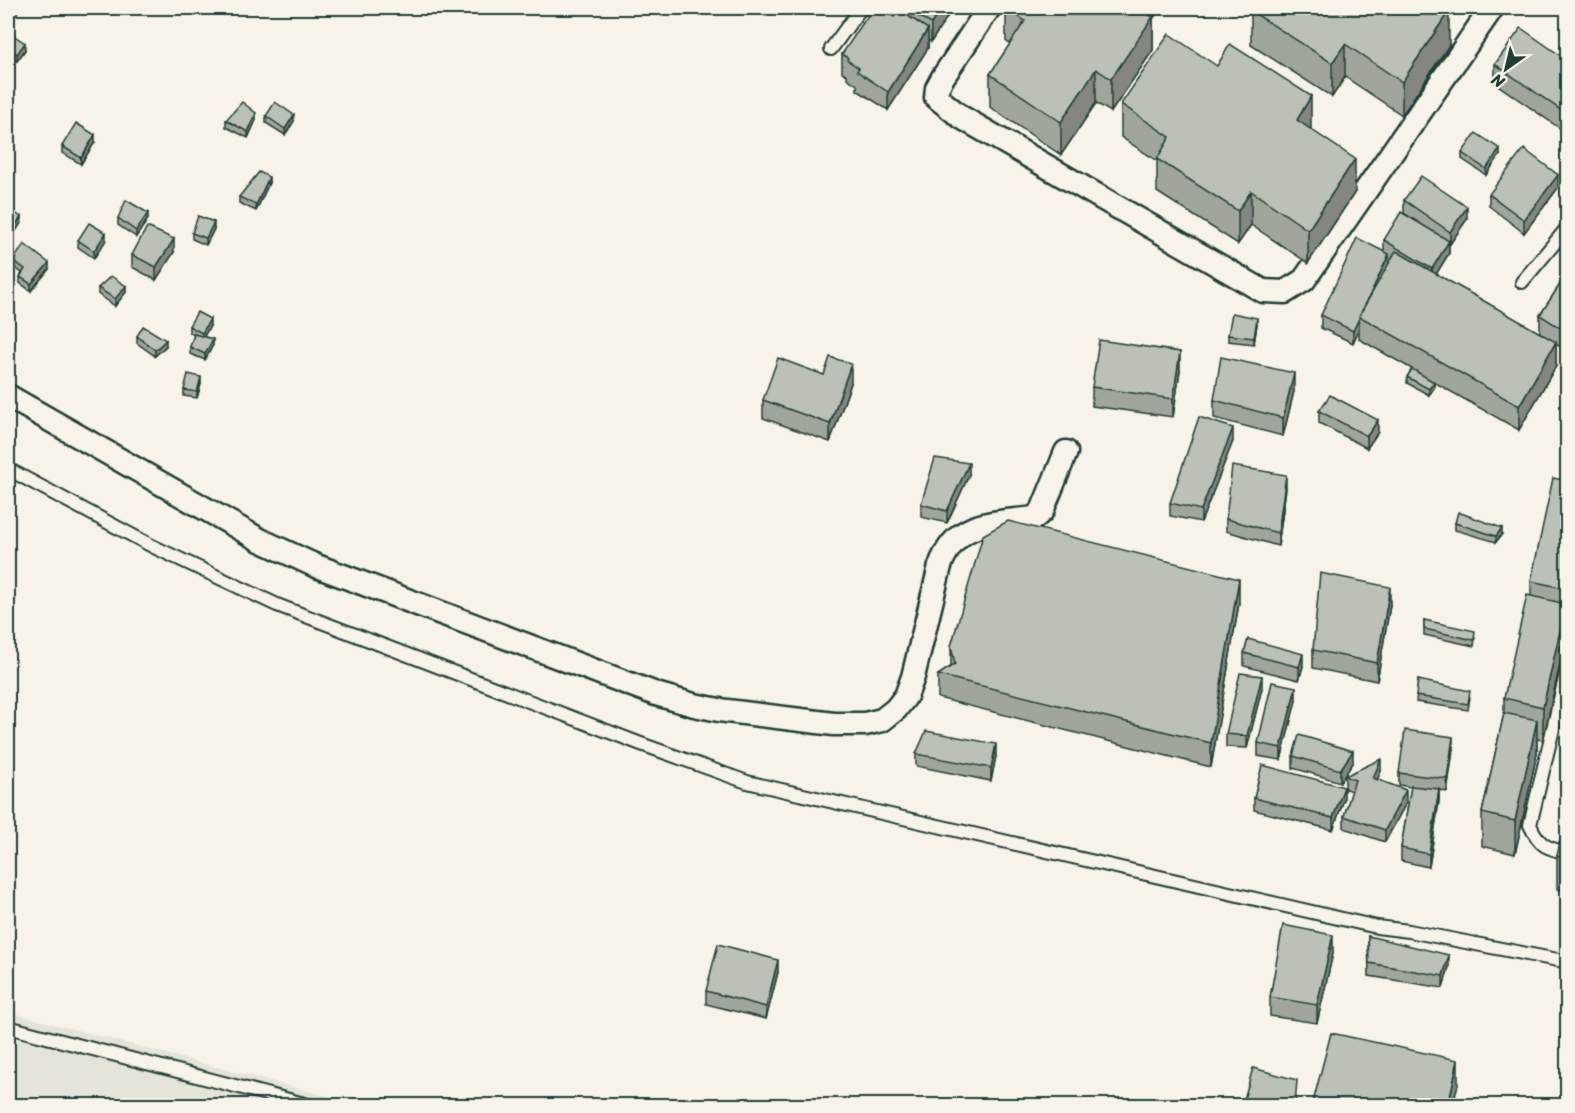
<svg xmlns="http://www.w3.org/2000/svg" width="1575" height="1113" font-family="Sriracha,sans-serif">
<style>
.built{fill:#e5e4d9}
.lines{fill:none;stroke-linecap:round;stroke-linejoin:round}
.lane-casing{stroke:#1f3d34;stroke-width:16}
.street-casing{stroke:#1f3d34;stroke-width:27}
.lane{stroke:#f7f3e8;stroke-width:12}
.street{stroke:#f7f3e8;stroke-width:22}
.wall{fill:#a1a69d;stroke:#1f3d34;stroke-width:1.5}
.shaded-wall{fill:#83877f;stroke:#1f3d34;stroke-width:1.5}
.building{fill:#bbc1b6;stroke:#1f3d34;stroke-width:1.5}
</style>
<rect width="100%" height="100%" fill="#f7f3e8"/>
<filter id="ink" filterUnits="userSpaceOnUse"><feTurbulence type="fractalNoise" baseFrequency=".0167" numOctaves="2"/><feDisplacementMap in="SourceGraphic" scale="12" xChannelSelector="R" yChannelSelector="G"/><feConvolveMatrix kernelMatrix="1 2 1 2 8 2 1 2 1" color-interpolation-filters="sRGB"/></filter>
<g filter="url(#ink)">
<path class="built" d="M 8,1012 L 361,1105 L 8,1105 Z"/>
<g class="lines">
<g class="lane-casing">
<g id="lane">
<path d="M 831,49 L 861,8"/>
<path d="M 1522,282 L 1568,227"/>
<path d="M 8,469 L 152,546 L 277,605 L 641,744 L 747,782 L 1377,927 L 1409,931 L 1568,962"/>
<path d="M 1568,666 L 1530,825 C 1540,846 1545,848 1568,853"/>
<path d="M 8,1027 L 312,1106"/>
</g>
</g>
<g class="street-casing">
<g id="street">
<path d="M 989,8 L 943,77 L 937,88 L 936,97 L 961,117 L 1263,291 L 1285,292 L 1304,280 L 1492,8"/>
<path d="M 8,396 L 260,540 L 314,565 L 656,694 L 694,705 L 719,710 L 834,724 L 865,724 L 882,720 L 896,709 L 906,696 L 913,677 L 940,566 C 957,519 992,524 1034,518 L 1042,511 L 1066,452"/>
</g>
</g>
<use href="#lane" class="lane"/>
<use href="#street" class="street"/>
</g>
<g class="wall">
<path d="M 8,8 L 20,8 L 17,13 Z"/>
<path d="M 889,8 L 953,8 L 931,42 L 928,40 L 928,48 L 888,110 L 857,90 L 857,85 L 847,78 L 847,75 L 842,72 L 842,54 L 894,17 L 896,15 L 889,10 Z"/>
<path d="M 1006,8 L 1153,19 L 1153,50 L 1111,112 L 1096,103 L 1061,155 L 990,107 L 990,74 L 1010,44 L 1006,41 Z"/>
<path d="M 1242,8 L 1443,8 L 1449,45 L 1402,115 L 1345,77 L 1332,97 L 1251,45 L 1251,14 Z"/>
<path d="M 8,43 L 25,50 L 17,61 L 8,54 Z"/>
<path d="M 1568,61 L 1568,134 L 1495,83 L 1495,64 Z"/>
<path d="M 1121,104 L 1311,129 L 1355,192 L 1308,263 L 1251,225 L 1238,244 L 1157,192 L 1157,161 L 1121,137 Z"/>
<path d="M 266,116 L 294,121 L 285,135 L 266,123 Z"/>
<path d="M 226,120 L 256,120 L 248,138 L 226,127 Z"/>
<path d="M 95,142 L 81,164 L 62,153 L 62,146 Z"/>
<path d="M 1462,153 L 1500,155 L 1486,175 L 1462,159 Z"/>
<path d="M 269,183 L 256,211 L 239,203 L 239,197 Z"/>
<path d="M 1558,188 L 1524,233 L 1489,206 L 1489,194 Z"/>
<path d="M 1404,200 L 1467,219 L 1450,244 L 1449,243 L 1449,253 L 1436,274 L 1540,333 L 1540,315 L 1568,272 L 1568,352 L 1556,344 L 1556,366 L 1519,430 L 1434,382 L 1434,388 L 1429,395 L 1407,383 L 1407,377 L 1412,369 L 1359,339 L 1359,329 L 1353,343 L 1321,328 L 1321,315 L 1384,251 L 1384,240 L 1416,221 L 1404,213 Z"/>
<path d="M 8,208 L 21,223 L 12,237 L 8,235 Z"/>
<path d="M 118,218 L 148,219 L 136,237 L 118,225 Z"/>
<path d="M 214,229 L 206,245 L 192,239 L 192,233 Z"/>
<path d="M 78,240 L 106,240 L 94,258 L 78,247 Z"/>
<path d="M 174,252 L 156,280 L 132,267 L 132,255 Z"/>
<path d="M 13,261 L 49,269 L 31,291 L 20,283 L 20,277 L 22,273 L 13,267 Z"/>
<path d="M 98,288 L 126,292 L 115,306 L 98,294 Z"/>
<path d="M 1257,324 L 1254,344 L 1228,341 L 1228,335 Z"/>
<path d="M 189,326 L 210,326 L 204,336 L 213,345 L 205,360 L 190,354 L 190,347 L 194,335 L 189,332 Z"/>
<path d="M 137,336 L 166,346 L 155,356 L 137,343 Z"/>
<path d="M 1180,370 L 1173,417 L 1092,406 L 1092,387 Z"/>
<path d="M 824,375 L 851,383 L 830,442 L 763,418 L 763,400 Z"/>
<path d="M 201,384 L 197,398 L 184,396 L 184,390 Z"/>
<path d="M 1294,391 L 1283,436 L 1214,418 L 1214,400 Z"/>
<path d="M 1319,411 L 1378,432 L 1367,448 L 1319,423 Z"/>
<path d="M 1233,441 L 1201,522 L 1170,516 L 1170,503 Z"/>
<path d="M 969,475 L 947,523 L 921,517 L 921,504 Z"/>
<path d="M 1568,481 L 1568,623 L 1566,622 L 1566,637 L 1543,740 L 1537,739 L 1537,753 L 1515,854 L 1482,846 L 1482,813 L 1504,713 L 1504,698 L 1531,596 L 1531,581 Z"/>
<path d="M 1286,488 L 1278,546 L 1226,531 L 1226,519 Z"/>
<path d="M 1455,523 L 1502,534 L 1496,542 L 1455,530 Z"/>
<path d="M 1239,603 L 1211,767 L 938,698 L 938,675 L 951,667 L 951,646 Z"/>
<path d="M 1390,605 L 1377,681 L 1313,668 L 1313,650 Z"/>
<path d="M 1424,620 L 1475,638 L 1474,646 L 1424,635 Z"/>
<path d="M 1244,653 L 1303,666 L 1299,680 L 1244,666 Z"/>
<path d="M 1418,680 L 1470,697 L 1468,710 L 1416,702 Z"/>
<path d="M 1262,688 L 1247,748 L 1226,747 L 1226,734 Z"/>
<path d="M 1296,700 L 1281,760 L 1258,756 L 1258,743 Z"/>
<path d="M 1453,750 L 1447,792 L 1439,790 L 1439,801 L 1429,867 L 1401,861 L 1401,848 L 1411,787 L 1399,785 L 1399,773 Z"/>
<path d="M 916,754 L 996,756 L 991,781 L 916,766 Z"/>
<path d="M 1293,756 L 1353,763 L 1340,782 L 1293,768 Z"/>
<path d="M 1381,771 L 1377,780 L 1406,803 L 1385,842 L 1344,828 L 1344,816 L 1352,791 L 1345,789 L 1345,776 Z"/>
<path d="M 1254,798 L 1344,799 L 1333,830 L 1254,810 Z"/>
<path d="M 1568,825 L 1568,892 L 1557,889 L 1557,856 Z"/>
<path d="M 1368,936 L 1449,967 L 1443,988 L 1369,976 Z"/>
<path d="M 1333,953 L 1317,1023 L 1270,1016 L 1270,997 Z"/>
<path d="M 778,972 L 766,1019 L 706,1004 L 706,991 Z"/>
</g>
<g class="shaded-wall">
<path d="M 941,8 L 953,8 L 931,42 L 931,24 Z"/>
<path d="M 1138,8 L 1161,8 L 1153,19 L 1153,50 L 1111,112 L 1111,79 Z"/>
<path d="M 1449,11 L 1449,45 L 1402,115 L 1402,82 Z"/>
<path d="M 928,29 L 928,48 L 888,110 L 888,92 Z"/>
<path d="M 25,43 L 25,50 L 17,61 L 17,54 Z"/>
<path d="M 1345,44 L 1345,77 L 1332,97 L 1332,63 Z"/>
<path d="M 1096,69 L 1096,103 L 1061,155 L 1061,122 Z"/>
<path d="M 1311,96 L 1311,130 L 1297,120 Z"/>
<path d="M 256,113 L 256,120 L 248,138 L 248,132 Z"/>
<path d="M 294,115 L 294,121 L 285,135 L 285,129 Z"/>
<path d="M 95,135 L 95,142 L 81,164 L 81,158 Z"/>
<path d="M 1500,149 L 1500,155 L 1486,175 L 1486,169 Z"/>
<path d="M 1355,159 L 1355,192 L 1308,263 L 1308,230 Z"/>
<path d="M 1558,175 L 1558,188 L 1524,233 L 1524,220 Z"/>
<path d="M 269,177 L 269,183 L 256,211 L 256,205 Z"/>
<path d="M 1251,191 L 1251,225 L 1238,244 L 1238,211 Z"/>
<path d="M 1467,207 L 1467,219 L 1450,244 L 1450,232 Z"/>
<path d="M 148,213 L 148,219 L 136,237 L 136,231 Z"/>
<path d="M 21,217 L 21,223 L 12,237 L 12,231 Z"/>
<path d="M 214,222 L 214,229 L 206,245 L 206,238 Z"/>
<path d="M 106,233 L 106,240 L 94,258 L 94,251 Z"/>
<path d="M 174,239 L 174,252 L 156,280 L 156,267 Z"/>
<path d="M 1449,241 L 1449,253 L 1432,281 L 1432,269 Z"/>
<path d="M 1389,254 L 1389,266 L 1360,316 Z"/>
<path d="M 49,263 L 49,269 L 31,291 L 31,284 Z"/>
<path d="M 126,286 L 126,292 L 115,306 L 115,299 Z"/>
<path d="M 1359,316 L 1359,329 L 1353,343 L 1353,331 Z"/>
<path d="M 1257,318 L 1257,324 L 1254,344 L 1254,338 Z"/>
<path d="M 210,319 L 210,326 L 202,339 L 202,333 Z"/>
<path d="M 213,339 L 213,345 L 205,360 L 205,354 Z"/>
<path d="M 166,340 L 166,346 L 155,356 L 155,350 Z"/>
<path d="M 1556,342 L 1556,366 L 1519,430 L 1519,406 Z"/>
<path d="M 1180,352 L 1180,370 L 1173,417 L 1173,399 Z"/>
<path d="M 851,364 L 851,383 L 830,442 L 830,424 Z"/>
<path d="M 1294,373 L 1294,391 L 1283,436 L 1283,418 Z"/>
<path d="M 201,377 L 201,384 L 197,398 L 197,392 Z"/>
<path d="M 1434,382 L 1434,388 L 1429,395 L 1429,389 Z"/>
<path d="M 1378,420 L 1378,432 L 1367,448 L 1367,436 Z"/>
<path d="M 1233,428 L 1233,441 L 1201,522 L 1201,510 Z"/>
<path d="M 969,463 L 969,475 L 947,523 L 947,511 Z"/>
<path d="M 1286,475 L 1286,488 L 1278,546 L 1278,533 Z"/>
<path d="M 1502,528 L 1502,534 L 1496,542 L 1496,536 Z"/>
<path d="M 1239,579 L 1239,603 L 1211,767 L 1211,743 Z"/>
<path d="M 1390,587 L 1390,605 L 1377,681 L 1377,663 Z"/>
<path d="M 1566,604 L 1566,637 L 1543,740 L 1543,707 Z"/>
<path d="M 1303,654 L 1303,666 L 1299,680 L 1299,667 Z"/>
<path d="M 1262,676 L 1262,688 L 1247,748 L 1247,736 Z"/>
<path d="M 1296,687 L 1296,700 L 1281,760 L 1281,748 Z"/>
<path d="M 1537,720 L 1537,753 L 1515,854 L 1515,821 Z"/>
<path d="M 1453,737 L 1453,750 L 1447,792 L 1447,779 Z"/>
<path d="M 996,744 L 996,756 L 991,781 L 991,768 Z"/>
<path d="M 1353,751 L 1353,763 L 1340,782 L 1340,770 Z"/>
<path d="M 1381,759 L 1381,771 L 1373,790 L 1373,778 Z"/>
<path d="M 1344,787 L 1344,799 L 1333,830 L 1333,818 Z"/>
<path d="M 1439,789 L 1439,801 L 1429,867 L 1429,854 Z"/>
<path d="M 1406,790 L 1406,803 L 1385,842 L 1385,830 Z"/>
<path d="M 1333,935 L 1333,953 L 1317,1023 L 1317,1005 Z"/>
<path d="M 1449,955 L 1449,967 L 1443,988 L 1443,976 Z"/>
<path d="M 778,960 L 778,972 L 766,1019 L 766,1007 Z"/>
<path d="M 1458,1060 L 1458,1084 L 1453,1106 L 1448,1106 Z"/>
</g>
<g class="building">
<path d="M 873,8 L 879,8 L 894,17 L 899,10 L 928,29 L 888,92 L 857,71 L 859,68 L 847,60 L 848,58 L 842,54 Z"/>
<path d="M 906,8 L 941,8 L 931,24 Z"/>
<path d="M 1006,8 L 1138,8 L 1153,17 L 1111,79 L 1096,69 L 1061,122 L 990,74 L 1025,21 Z"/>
<path d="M 1253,8 L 1443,8 L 1449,11 L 1402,82 L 1345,44 L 1332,63 L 1251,11 Z"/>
<path d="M 1521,28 L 1568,61 L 1568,115 L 1495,64 Z"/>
<path d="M 1169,34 L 1217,66 L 1230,44 L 1311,96 L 1297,120 L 1355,159 L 1308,230 L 1251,191 L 1238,211 L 1157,159 L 1170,137 L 1121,104 Z"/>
<path d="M 13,35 L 25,43 L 17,54 L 8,48 L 8,43 Z"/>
<path d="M 242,102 L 256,113 L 248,132 L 226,120 Z"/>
<path d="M 275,102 L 294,115 L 285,129 L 266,116 Z"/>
<path d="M 76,123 L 95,135 L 81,158 L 62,146 Z"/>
<path d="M 1476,133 L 1500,149 L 1486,169 L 1462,153 Z"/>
<path d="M 1524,149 L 1558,175 L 1524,220 L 1489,194 Z"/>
<path d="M 259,172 L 269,177 L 256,205 L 239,197 Z"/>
<path d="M 1421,176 L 1467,207 L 1450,232 L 1404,200 Z"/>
<path d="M 126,200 L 148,213 L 136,231 L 118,218 Z"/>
<path d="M 8,208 L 21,217 L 12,231 L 8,229 Z"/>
<path d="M 1401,212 L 1449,241 L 1432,269 L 1384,240 Z"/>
<path d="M 198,216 L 214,222 L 206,238 L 192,233 Z"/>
<path d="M 89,223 L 106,233 L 94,251 L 78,240 Z"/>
<path d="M 147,227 L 174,239 L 156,267 L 132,255 Z"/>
<path d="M 1357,238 L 1389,254 L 1353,331 L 1321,315 Z"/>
<path d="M 24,244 L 49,263 L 31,284 L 20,277 L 25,269 L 13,261 Z"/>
<path d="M 1396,251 L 1556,342 L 1519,406 L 1359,316 Z"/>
<path d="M 1568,272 L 1568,333 L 1540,315 Z"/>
<path d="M 111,276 L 126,286 L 115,299 L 98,288 Z"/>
<path d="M 197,312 L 210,319 L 202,333 L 189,326 Z"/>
<path d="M 1232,313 L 1257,318 L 1254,338 L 1228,335 Z"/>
<path d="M 143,326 L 166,340 L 155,350 L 137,336 Z"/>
<path d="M 194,334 L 213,339 L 205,354 L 190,347 Z"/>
<path d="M 1099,340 L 1180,352 L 1173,399 L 1092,387 Z"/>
<path d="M 830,357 L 851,364 L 830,424 L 763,400 L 778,358 L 824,375 Z"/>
<path d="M 1221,357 L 1294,373 L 1283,418 L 1214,400 Z"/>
<path d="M 1412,369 L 1434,382 L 1429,389 L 1407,377 Z"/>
<path d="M 188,374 L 201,377 L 197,392 L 184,390 Z"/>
<path d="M 1330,395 L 1378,420 L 1367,436 L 1319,411 Z"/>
<path d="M 1199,417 L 1233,428 L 1201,510 L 1170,503 Z"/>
<path d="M 935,458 L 969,463 L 947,511 L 921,504 Z"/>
<path d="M 1232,466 L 1286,475 L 1278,533 L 1226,519 Z"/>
<path d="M 1553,478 L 1568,481 L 1568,589 L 1531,581 Z"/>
<path d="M 1458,512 L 1502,528 L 1496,536 L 1455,523 Z"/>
<path d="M 1008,521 L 1239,579 L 1211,743 L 938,675 L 955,664 L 951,646 L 983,535 Z"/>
<path d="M 1320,573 L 1390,587 L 1377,663 L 1313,650 Z"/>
<path d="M 1527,595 L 1566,604 L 1543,707 L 1504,698 Z"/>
<path d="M 1424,620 L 1475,631 L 1474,640 L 1424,629 Z"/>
<path d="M 1248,639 L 1303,654 L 1299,667 L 1244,653 Z"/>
<path d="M 1240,673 L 1262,676 L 1247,736 L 1226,734 Z"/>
<path d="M 1418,680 L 1470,691 L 1468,704 L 1416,696 Z"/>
<path d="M 1272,682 L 1296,687 L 1281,748 L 1258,743 Z"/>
<path d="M 1504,713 L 1537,720 L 1515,821 L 1482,813 Z"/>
<path d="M 1405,730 L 1453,737 L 1447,779 L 1399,773 Z"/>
<path d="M 926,731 L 996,744 L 991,768 L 916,754 Z"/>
<path d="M 1299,735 L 1353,751 L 1340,770 L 1293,756 Z"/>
<path d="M 1381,759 L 1373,778 L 1406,790 L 1385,830 L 1344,816 L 1355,780 L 1345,776 Z"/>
<path d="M 1262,765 L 1344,787 L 1333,818 L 1254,798 Z"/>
<path d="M 1411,786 L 1439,789 L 1429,854 L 1401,848 Z"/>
<path d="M 1564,824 L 1568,825 L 1568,859 L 1557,856 Z"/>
<path d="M 1283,925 L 1333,935 L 1317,1005 L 1270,997 Z"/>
<path d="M 1368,936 L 1449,955 L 1443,976 L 1369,963 Z"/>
<path d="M 718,944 L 778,960 L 766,1007 L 706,991 Z"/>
<path d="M 1331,1033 L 1458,1060 L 1448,1106 L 1312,1106 Z"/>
<path d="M 1253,1068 L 1297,1080 L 1295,1106 L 1242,1106 Z"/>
</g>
</g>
<rect width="1575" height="1113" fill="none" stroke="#f7f3e8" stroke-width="30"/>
<rect x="15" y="15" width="1545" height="1083" fill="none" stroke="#1f3d34" stroke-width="2" filter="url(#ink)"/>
<g transform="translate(1506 69) rotate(214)" stroke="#f7f3e8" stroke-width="4.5" paint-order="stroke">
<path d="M0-4.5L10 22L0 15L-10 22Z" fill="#1f3d34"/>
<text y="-9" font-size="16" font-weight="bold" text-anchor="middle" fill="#1f3d34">N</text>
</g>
</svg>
